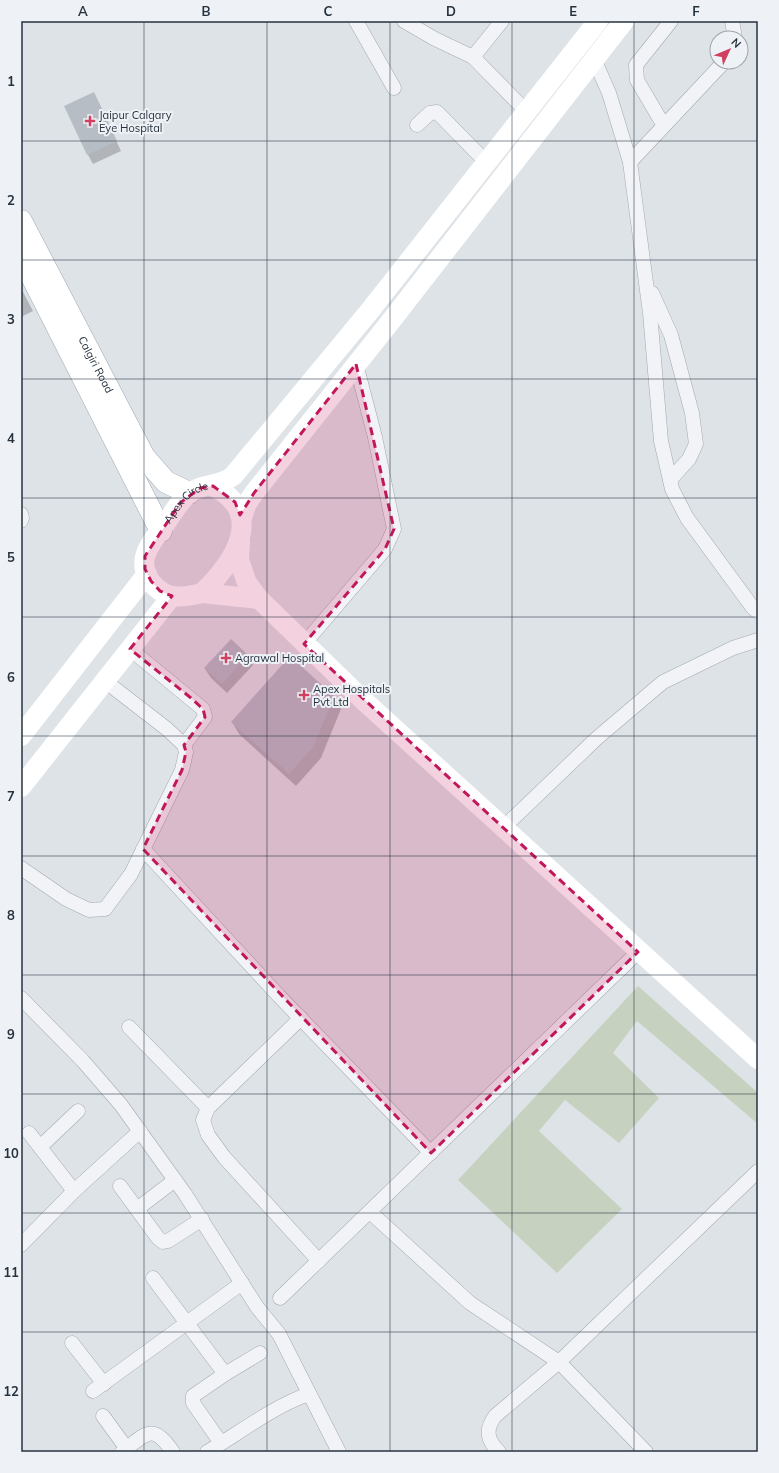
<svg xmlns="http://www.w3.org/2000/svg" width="779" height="1473" font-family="Mulish,sans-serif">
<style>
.green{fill:#c6d2bf}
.shadow{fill:#0003}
.building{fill:#b6bdc5}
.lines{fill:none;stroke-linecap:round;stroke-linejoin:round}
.street-casing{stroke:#a3aab2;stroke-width:15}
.primary-casing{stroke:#9ea8b4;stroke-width:23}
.street{stroke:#f1f3f6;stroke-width:14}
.secondary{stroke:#fff;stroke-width:20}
.primary{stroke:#fff;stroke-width:22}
.marked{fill:#c2185b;fill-opacity:0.2;stroke:#c2185b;stroke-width:3;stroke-dasharray:8 5;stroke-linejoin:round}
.grid{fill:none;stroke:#27323f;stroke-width:1;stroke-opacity:0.55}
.poi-dot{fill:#d04161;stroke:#eef2f6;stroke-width:1.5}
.labels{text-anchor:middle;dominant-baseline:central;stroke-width:4;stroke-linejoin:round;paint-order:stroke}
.poi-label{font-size:11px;fill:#27323f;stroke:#eef2f6;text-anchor:start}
.street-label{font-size:11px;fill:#27323f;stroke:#eef2f6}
.neatline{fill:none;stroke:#27323f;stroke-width:1.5}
.grid-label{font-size:13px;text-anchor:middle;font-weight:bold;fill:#27323f}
</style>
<rect width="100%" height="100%" fill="#dee3e8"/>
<path class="green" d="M 638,986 L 758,1093 L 758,1124 L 637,1021 L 613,1053 L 659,1098 L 619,1143 L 565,1100 L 539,1131 L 622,1209 L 557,1273 L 458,1180 Z"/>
<g class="shadow">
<path d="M 99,103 L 121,151 L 93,164 L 88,155 Z"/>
<path d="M 21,288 L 33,311 L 21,317 Z"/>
<path d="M 248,656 L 253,665 L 227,693 L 211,678 L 205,669 Z"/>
<path d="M 333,696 L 341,709 L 321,758 L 296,786 L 239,734 L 232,722 Z"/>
</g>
<g class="building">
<path d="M 94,92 L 117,141 L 87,155 L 64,106 Z"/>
<path d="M 231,639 L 248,655 L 222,684 L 204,668 Z"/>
<path d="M 290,656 L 334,696 L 314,746 L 289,774 L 231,722 Z"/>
</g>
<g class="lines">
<g class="street-casing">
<g id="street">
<path d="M 356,21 L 394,88"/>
<path d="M 404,21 L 435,39 L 473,57 L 527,112"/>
<path d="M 732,21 L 735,38"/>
<path d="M 473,57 L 502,21"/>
<path d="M 594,59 L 609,93 L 630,162 L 650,313 L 661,441 L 672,489 L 687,518 L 753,608 L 758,612"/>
<path d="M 417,125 L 430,113 L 437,112 L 487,163"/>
<path d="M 664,126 L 637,80 L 636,65 L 671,21"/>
<path d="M 630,162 L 724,62"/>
<path d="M 652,293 L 671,335 L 692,413 L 696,444 L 689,459 L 670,480"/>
<path d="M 21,514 L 22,518 L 21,521"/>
<path d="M 304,644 L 385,549 L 394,529 L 375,437 L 356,364"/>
<path d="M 130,649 L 203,709 L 205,717 L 184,745"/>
<path d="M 503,828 L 597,738 L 663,682 L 733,648 L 758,640"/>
<path d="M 143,849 L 279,996 L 431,1153"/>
<path d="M 21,868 L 66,899 L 89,910 L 105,909 L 131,874 L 182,770 L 186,752 L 184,745 L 167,729 L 105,681"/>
<path d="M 21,998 L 83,1061 L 121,1105 L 185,1194 L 257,1307 L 279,1334 L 339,1452"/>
<path d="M 301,1018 L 208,1108 L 203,1120 L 208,1135 L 224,1157 L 319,1261"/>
<path d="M 129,1027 L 208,1108"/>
<path d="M 29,1133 L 74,1191 L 140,1131"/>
<path d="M 40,1147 L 78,1111"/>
<path d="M 120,1186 L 158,1238 L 163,1242 L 168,1241 L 202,1219"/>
<path d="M 137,1209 L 175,1180"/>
<path d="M 370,1212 L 470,1303 L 559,1362 L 646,1452"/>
<path d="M 21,1245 L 74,1191"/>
<path d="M 153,1278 L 225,1374"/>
<path d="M 280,1298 L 638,952"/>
<path d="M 72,1343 L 104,1384"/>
<path d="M 93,1391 L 242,1283"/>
<path d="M 103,1416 L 127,1449"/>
<path d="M 221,1443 L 193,1403 L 193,1396 L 225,1374 L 260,1353"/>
<path d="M 122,1452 C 147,1433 152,1422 173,1452"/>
<path d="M 207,1452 C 241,1432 272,1407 309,1394"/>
<path d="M 499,1452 C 487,1440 485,1430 495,1416 L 559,1362 L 758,1171"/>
</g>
</g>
<g class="primary-casing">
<g id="primary">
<path id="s2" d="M 21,221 L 144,457 L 166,482 L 189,493"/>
<path d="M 21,255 L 161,531"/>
</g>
</g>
<use href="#street" class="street"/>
<g class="secondary">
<path id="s1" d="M 213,486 C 267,514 234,562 202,593 C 193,595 181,598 172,596 C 155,592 141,574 145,557 C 148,544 159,533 166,523 C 173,513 179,502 188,494 C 201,483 219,487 233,476 L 368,313 L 598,21"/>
<path d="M 242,518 L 246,505 L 254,493 L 387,326 L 624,21"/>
<path d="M 240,542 L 239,560 L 247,583 L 259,599 L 363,700 L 758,1059"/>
<path d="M 202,593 L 259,599"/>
<path d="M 21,736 L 147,574"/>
<path d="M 21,787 L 172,596"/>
</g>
<use href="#primary" class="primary"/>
</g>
<path class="marked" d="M 356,364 L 394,529 L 385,549 L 304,644 L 638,952 L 431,1153 L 143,849 L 182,770 L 186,752 L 184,745 L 205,717 L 203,709 L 191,698 L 130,649 L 172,596 L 160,591 L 151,581 L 145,569 L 145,556 L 180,503 L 200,488 L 213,486 L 235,502 L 240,515 L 254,493 Z"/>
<path class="grid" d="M 144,21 L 144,1452M 267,21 L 267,1452M 390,21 L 390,1452M 512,21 L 512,1452M 634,21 L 634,1452M 21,141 L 758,141M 21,260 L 758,260M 21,379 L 758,379M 21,498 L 758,498M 21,617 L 758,617M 21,736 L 758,736M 21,856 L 758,856M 21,975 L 758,975M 21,1094 L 758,1094M 21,1213 L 758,1213M 21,1332 L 758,1332"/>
<g class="poi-dot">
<path d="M88 115h4v4h4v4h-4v4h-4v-4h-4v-4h4z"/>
<path d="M224 652h4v4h4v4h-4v4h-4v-4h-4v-4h4z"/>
<path d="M302 689h4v4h4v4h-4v4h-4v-4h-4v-4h4z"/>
</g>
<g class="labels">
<g class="poi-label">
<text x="99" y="115">Jaipur Calgary<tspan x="99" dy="13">Eye Hospital</tspan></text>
<text x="235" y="658">Agrawal Hospital</text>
<text x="313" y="689">Apex Hospitals<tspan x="313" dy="13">Pvt Ltd</tspan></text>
</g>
<g class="street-label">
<text stroke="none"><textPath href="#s2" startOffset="162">Calgiri Road</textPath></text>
<text stroke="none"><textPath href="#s1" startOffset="284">Apex Circle</textPath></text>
</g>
</g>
<rect width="779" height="1473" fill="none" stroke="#eef2f6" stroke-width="44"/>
<g transform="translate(729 50) rotate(46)"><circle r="19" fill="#eef2f6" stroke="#9ea5ad"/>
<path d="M0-3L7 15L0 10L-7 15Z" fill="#d04161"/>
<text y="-6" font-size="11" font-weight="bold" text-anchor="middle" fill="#27323f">N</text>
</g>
<rect x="22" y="22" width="735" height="1429" class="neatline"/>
<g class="grid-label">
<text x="83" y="16">A</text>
<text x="206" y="16">B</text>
<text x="328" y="16">C</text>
<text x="451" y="16">D</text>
<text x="573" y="16">E</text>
<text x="696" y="16">F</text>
<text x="11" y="86">1</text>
<text x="11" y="205">2</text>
<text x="11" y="324">3</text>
<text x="11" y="443">4</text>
<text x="11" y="562">5</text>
<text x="11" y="682">6</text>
<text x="11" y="801">7</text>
<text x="11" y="920">8</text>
<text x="11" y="1039">9</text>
<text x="11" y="1158">10</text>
<text x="11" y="1277">11</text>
<text x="11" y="1396">12</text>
</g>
</svg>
